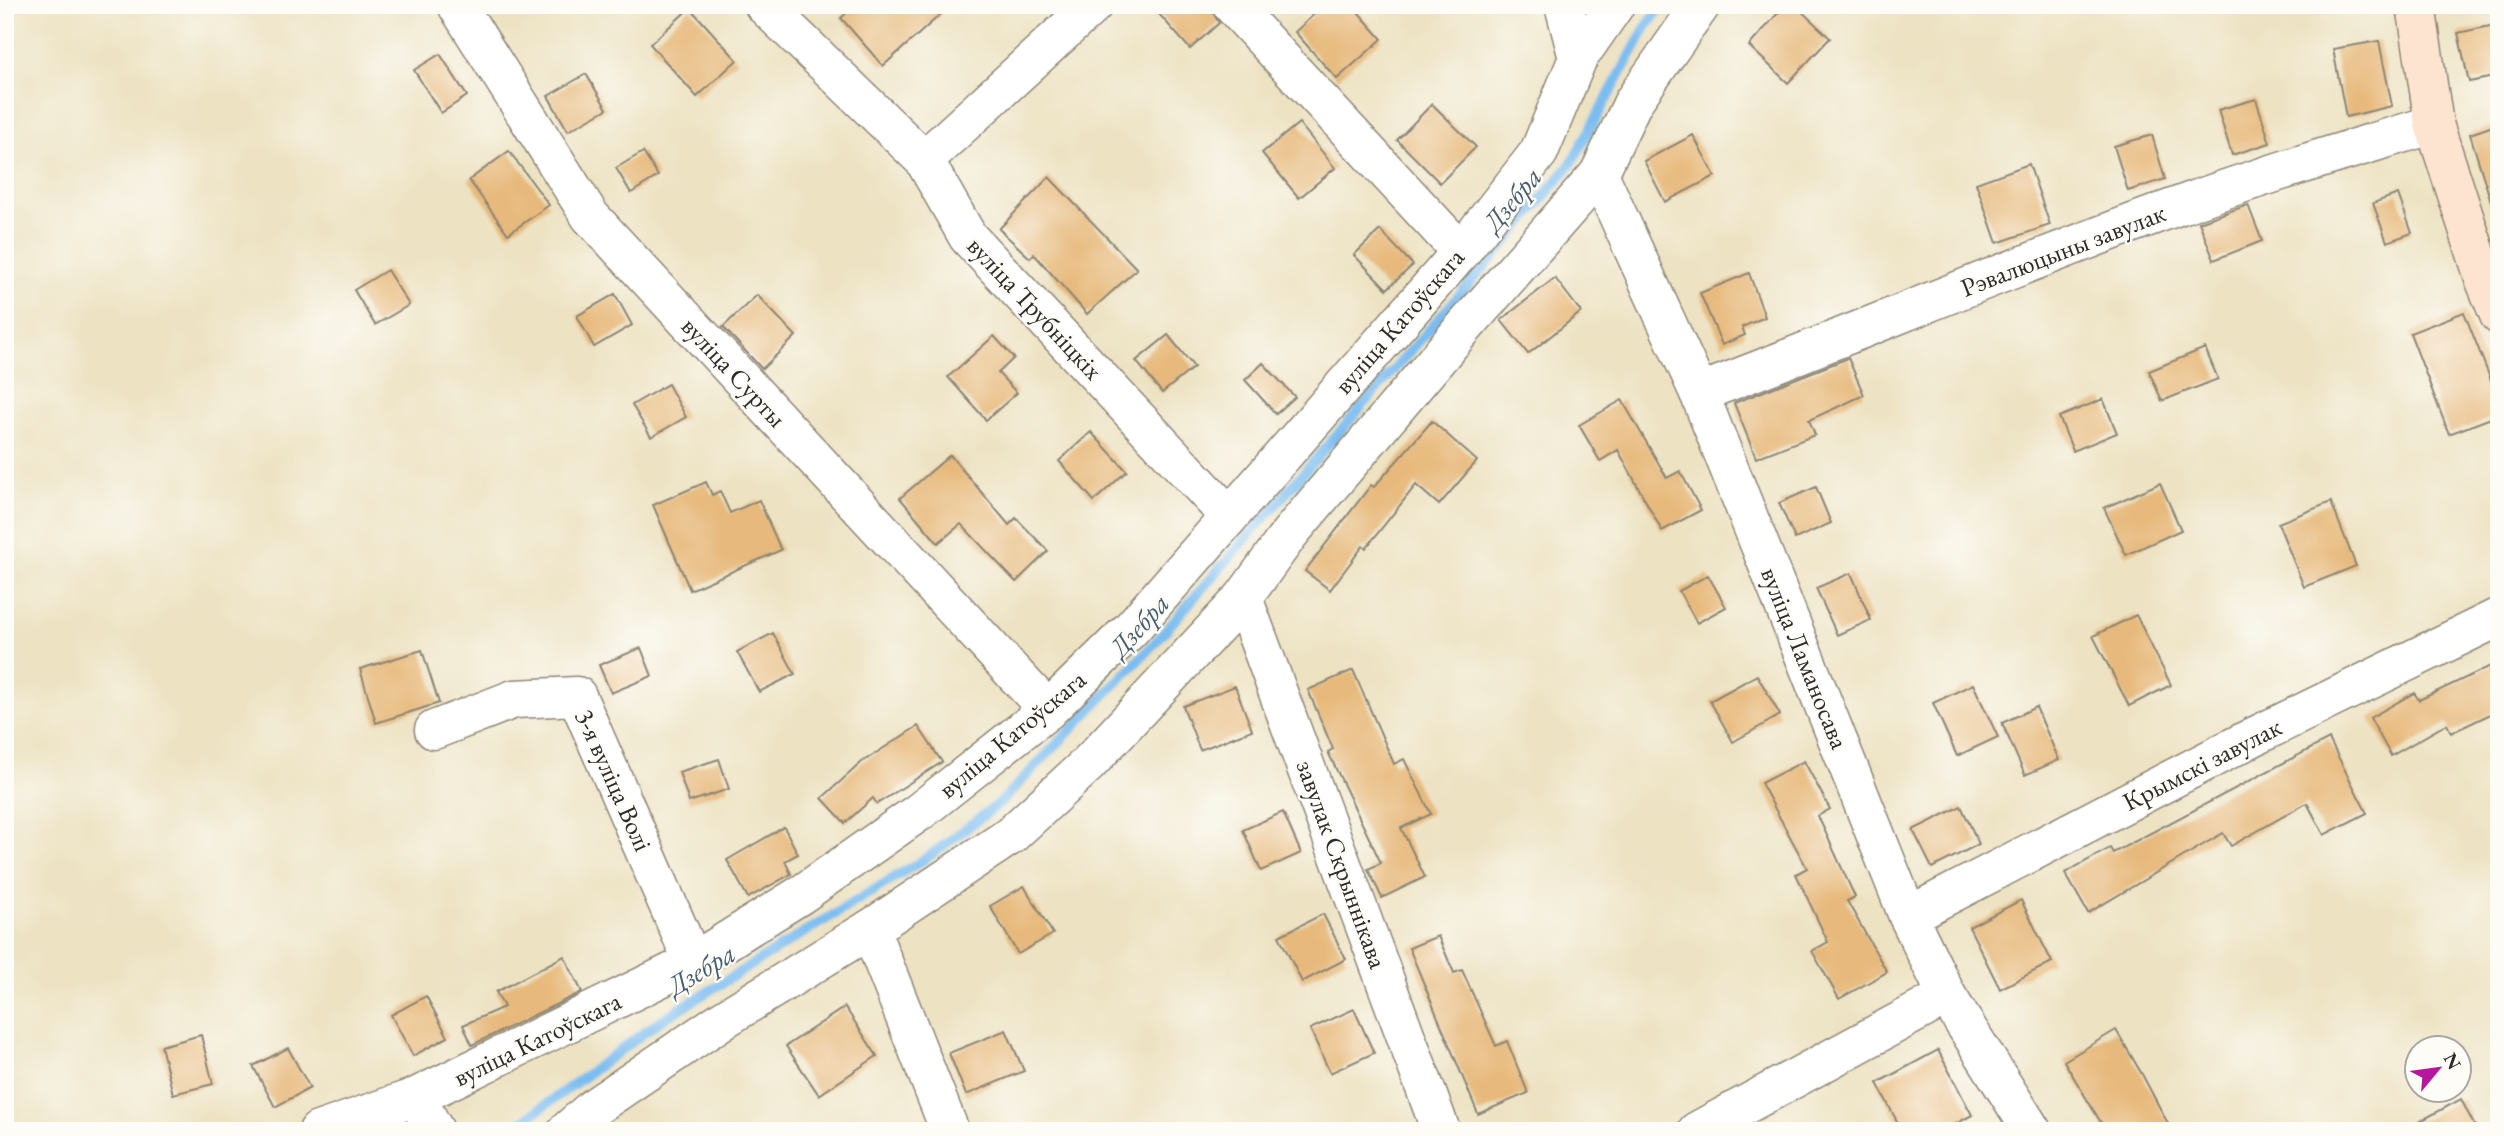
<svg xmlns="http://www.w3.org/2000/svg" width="2504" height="1136" font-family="'EB Garamond',serif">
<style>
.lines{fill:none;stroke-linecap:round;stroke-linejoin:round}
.stream{stroke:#7bbdf1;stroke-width:10}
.building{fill:#e7b97c}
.street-casing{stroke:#8c8676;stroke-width:41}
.secondary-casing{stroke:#8c8676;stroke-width:41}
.street{stroke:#fff;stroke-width:38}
.secondary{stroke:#fde4d0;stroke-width:38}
.labels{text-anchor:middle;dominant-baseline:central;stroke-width:5;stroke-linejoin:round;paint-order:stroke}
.street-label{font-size:26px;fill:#2b2b2b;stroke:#fdfcf7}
.water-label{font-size:28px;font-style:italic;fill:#475e70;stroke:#fdfcf7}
</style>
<rect width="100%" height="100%" fill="#fdfcf7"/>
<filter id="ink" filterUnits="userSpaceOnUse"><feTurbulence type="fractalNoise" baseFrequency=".0143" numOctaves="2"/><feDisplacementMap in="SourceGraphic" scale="14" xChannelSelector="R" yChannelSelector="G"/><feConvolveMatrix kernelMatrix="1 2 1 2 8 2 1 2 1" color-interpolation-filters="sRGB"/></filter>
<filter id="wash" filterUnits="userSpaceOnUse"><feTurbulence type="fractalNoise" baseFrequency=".00686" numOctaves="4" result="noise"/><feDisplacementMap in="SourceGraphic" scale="28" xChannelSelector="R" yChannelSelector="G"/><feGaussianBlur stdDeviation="1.57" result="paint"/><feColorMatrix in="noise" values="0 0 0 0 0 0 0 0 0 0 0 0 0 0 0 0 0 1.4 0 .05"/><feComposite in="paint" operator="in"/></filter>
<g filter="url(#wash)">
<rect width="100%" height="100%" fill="#ede2c2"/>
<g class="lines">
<path class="stream" d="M 510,1131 L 660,1021 L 928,857 L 1000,803 L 1151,647 L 1520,226 L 1571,164 L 1646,27 L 1663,5"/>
</g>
<g id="blocks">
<g class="building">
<path d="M 855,5 L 951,5 L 883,66 L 841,18 Z"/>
<path d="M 1151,5 L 1208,5 L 1219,23 L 1190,49 Z"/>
<path d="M 1324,5 L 1352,5 L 1382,39 L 1337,79 L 1295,32 Z"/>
<path d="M 1785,5 L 1795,5 L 1830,38 L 1788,83 L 1749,46 Z"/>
<path d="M 690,8 L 737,60 L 697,97 L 650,44 Z"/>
<path d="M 2499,24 L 2499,76 L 2469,82 L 2458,33 Z"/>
<path d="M 2379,41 L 2392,106 L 2346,117 L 2333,49 Z"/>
<path d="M 440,54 L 467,96 L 441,113 L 414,70 Z"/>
<path d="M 586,74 L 607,109 L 568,131 L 548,96 Z"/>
<path d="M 2256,99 L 2270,143 L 2232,155 L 2218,110 Z"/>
<path d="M 1432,104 L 1476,147 L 1440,183 L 1397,140 Z"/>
<path d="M 1299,123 L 1335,168 L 1299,198 L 1262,153 Z"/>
<path d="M 2499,124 L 2499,207 L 2493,208 L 2470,134 Z"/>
<path d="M 1693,135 L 1715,176 L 1665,202 L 1644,161 Z"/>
<path d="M 2152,135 L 2165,179 L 2128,191 L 2114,146 Z"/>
<path d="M 509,151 L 549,205 L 508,234 L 469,180 Z"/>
<path d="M 643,152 L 658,176 L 631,193 L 616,168 Z"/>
<path d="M 2029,164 L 2050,225 L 1997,243 L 1976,183 Z"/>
<path d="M 1049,177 L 1137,269 L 1087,314 L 1034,254 L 1030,258 L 999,229 Z"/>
<path d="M 2398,194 L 2412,233 L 2387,242 L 2373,203 Z"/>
<path d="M 2248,205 L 2262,241 L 2214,260 L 2199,222 Z"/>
<path d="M 1380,230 L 1413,265 L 1387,289 L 1354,255 Z"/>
<path d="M 387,270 L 409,305 L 375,325 L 354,290 Z"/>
<path d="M 1749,273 L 1765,317 L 1742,327 L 1745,335 L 1722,345 L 1700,293 Z"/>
<path d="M 1555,278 L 1581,312 L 1528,354 L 1501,320 Z"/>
<path d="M 615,294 L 632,325 L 594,347 L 577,316 Z"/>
<path d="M 757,295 L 796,336 L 762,369 L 723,327 Z"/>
<path d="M 2464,312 L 2499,401 L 2499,415 L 2449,434 L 2410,333 Z"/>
<path d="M 1168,335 L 1194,367 L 1162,393 L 1136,361 Z"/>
<path d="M 994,336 L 1014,358 L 998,373 L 1017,393 L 986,420 L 948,377 Z"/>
<path d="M 2205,348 L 2218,379 L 2162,401 L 2149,371 Z"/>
<path d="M 1848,358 L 1864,395 L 1809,420 L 1815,435 L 1756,458 L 1734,403 Z"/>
<path d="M 1263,363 L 1295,397 L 1276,414 L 1245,380 Z"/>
<path d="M 668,384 L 686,417 L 651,437 L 632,405 Z"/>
<path d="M 2103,399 L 2117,433 L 2073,451 L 2059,417 Z"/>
<path d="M 1622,400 L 1667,478 L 1680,471 L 1701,510 L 1662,531 L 1618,450 L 1600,461 L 1579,425 Z"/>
<path d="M 1432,421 L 1477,461 L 1439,505 L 1416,485 L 1366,548 L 1363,546 L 1330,590 L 1305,571 L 1371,485 L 1374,487 Z"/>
<path d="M 1091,432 L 1127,471 L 1094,501 L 1059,461 Z"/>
<path d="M 950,455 L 1009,525 L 1016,518 L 1048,551 L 1016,582 L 961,524 L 938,543 L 900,498 Z"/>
<path d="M 706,482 L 712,495 L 720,491 L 730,513 L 759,500 L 781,550 L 690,590 L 653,505 Z"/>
<path d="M 2160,483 L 2181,530 L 2126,555 L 2104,508 Z"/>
<path d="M 1816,487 L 1831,523 L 1795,539 L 1779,503 Z"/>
<path d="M 2331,502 L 2356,566 L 2304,587 L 2278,523 Z"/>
<path d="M 1851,573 L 1871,620 L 1837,635 L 1816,588 Z"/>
<path d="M 1708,575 L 1726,607 L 1697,623 L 1679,591 Z"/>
<path d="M 2136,615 L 2171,685 L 2129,706 L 2093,636 Z"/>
<path d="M 773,633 L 795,674 L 759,692 L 737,652 Z"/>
<path d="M 641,648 L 652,676 L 611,693 L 599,665 Z"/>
<path d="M 422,650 L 439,703 L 376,723 L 360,669 Z"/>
<path d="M 2499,662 L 2499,710 L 2451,733 L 2447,724 L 2391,756 L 2370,718 L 2414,693 L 2419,700 Z"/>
<path d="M 1353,670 L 1394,764 L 1404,759 L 1431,814 L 1401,828 L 1425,877 L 1382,898 L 1368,869 L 1381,863 L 1328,752 L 1333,749 L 1308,690 Z"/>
<path d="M 1757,675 L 1780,715 L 1733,742 L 1710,701 Z"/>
<path d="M 1973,684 L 1998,737 L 1957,756 L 1933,703 Z"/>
<path d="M 1235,686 L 1252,730 L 1200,750 L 1183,706 Z"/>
<path d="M 2036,707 L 2059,760 L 2025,775 L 2002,723 Z"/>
<path d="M 918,726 L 942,762 L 877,804 L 873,798 L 845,823 L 822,798 L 862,762 Z"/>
<path d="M 2329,739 L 2367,813 L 2324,835 L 2307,803 L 2231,846 L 2223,833 L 2088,913 L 2065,873 L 2110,848 L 2113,853 Z"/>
<path d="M 719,759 L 729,789 L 689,802 L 679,772 Z"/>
<path d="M 1804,761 L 1830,809 L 1818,816 L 1855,897 L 1847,901 L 1887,972 L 1839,999 L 1812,951 L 1828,942 L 1796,874 L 1807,868 L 1761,783 Z"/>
<path d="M 1961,806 L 1979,844 L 1932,868 L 1913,830 Z"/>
<path d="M 1283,812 L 1301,853 L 1261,871 L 1243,830 Z"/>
<path d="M 784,827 L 798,854 L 785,861 L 791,874 L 748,898 L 727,860 Z"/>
<path d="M 1024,886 L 1053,934 L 1018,954 L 990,906 Z"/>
<path d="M 2021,900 L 2052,962 L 2000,989 L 1969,927 Z"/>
<path d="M 1323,914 L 1346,959 L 1302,982 L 1279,936 Z"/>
<path d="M 1438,936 L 1454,973 L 1462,970 L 1496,1046 L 1507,1041 L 1528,1093 L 1478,1114 L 1409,948 Z"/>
<path d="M 564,956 L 582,992 L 472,1045 L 463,1025 L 504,1007 L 496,992 Z"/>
<path d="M 426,996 L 448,1037 L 413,1056 L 391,1015 Z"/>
<path d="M 845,1007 L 877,1056 L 819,1095 L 786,1046 Z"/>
<path d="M 1354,1009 L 1374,1053 L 1330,1073 L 1310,1029 Z"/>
<path d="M 1006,1030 L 1024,1071 L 966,1095 L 949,1053 Z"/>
<path d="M 2116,1030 L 2143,1076 L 2172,1131 L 2106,1131 L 2064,1061 Z"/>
<path d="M 201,1035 L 213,1084 L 173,1094 L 161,1046 Z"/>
<path d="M 288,1048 L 310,1088 L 275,1107 L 253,1066 Z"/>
<path d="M 1938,1050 L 1972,1115 L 1943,1131 L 1902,1131 L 1877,1083 Z"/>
<path d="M 2461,1099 L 2477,1131 L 2402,1131 Z"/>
</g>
</g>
</g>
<g filter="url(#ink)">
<use href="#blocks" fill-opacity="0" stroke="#8c8676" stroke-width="2"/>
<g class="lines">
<g class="street-casing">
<g id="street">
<path d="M 457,5 L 590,216 L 1048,710"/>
<path d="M 764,5 L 924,160 L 968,237 L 1228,515"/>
<path d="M 1232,5 L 1461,252"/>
<path d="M 1564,5 L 1578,58"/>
<path d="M 924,160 L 1093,5"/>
<path d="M 1599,174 L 1699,393 L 1908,916 L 1947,996 L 2032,1131"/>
<path d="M 1699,393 C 1864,330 2026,261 2192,201 C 2271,172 2353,149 2434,124"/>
<path d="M 1243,598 L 1441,1131"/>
<path d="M 434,730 L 514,699 L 577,696 L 693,962"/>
<path d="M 1908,916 L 2253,737 L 2499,617"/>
<path d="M 870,929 L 950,1131"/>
<path d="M 416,1097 L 435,1131"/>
<path d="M 318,1131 L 416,1097 L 693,962 L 802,894 L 919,812 L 1048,710 L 1131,629 L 1461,252 L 1539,152 L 1578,58 L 1615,5"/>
<path d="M 567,1131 L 593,1108 L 724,1019 L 870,929 L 1010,836 L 1088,764 L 1243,598 L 1290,533 L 1460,332 L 1599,174 L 1633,102 L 1701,5"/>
<path d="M 1697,1131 L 1947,996"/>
</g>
</g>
<g class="secondary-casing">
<path id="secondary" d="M 2416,5 L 2434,124 L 2485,281 L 2499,315"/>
</g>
<use href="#street" class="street"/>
<use href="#secondary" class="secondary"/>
</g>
</g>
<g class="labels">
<g class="street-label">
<text transform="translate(2063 250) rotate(-21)">Рэвалюцыны завулак</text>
<text transform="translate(1035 308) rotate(47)">вуліца Трубніцкіх</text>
<text transform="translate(1399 321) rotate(-49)">вуліца Катоўскага</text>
<text transform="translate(734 372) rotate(47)">вуліца Сурты</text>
<text transform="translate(1805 658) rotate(68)">вуліца Ламаносава</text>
<text transform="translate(1012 734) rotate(-40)">вуліца Катоўскага</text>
<text transform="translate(2202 764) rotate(-27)">Крымскі завулак</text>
<text transform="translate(614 780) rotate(66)">3-я вуліца Волі</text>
<text transform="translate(1342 864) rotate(70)">завулак Скрыннікава</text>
<text transform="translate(537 1039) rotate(-26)">вуліца Катоўскага</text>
</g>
<g class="water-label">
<text transform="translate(1512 199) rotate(-50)">Дзебра</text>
<text transform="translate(1139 625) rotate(-48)">Дзебра</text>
<text transform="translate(701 969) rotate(-31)">Дзебра</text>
</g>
</g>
<rect width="2504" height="1136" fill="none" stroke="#fdfcf7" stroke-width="28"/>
<g transform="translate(2438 1069) rotate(61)"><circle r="33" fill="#fdfcf7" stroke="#a9a8a5" stroke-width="2"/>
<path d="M0-5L12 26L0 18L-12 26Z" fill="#b5179e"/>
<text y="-10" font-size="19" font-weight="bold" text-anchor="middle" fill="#2b2b2b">N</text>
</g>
</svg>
